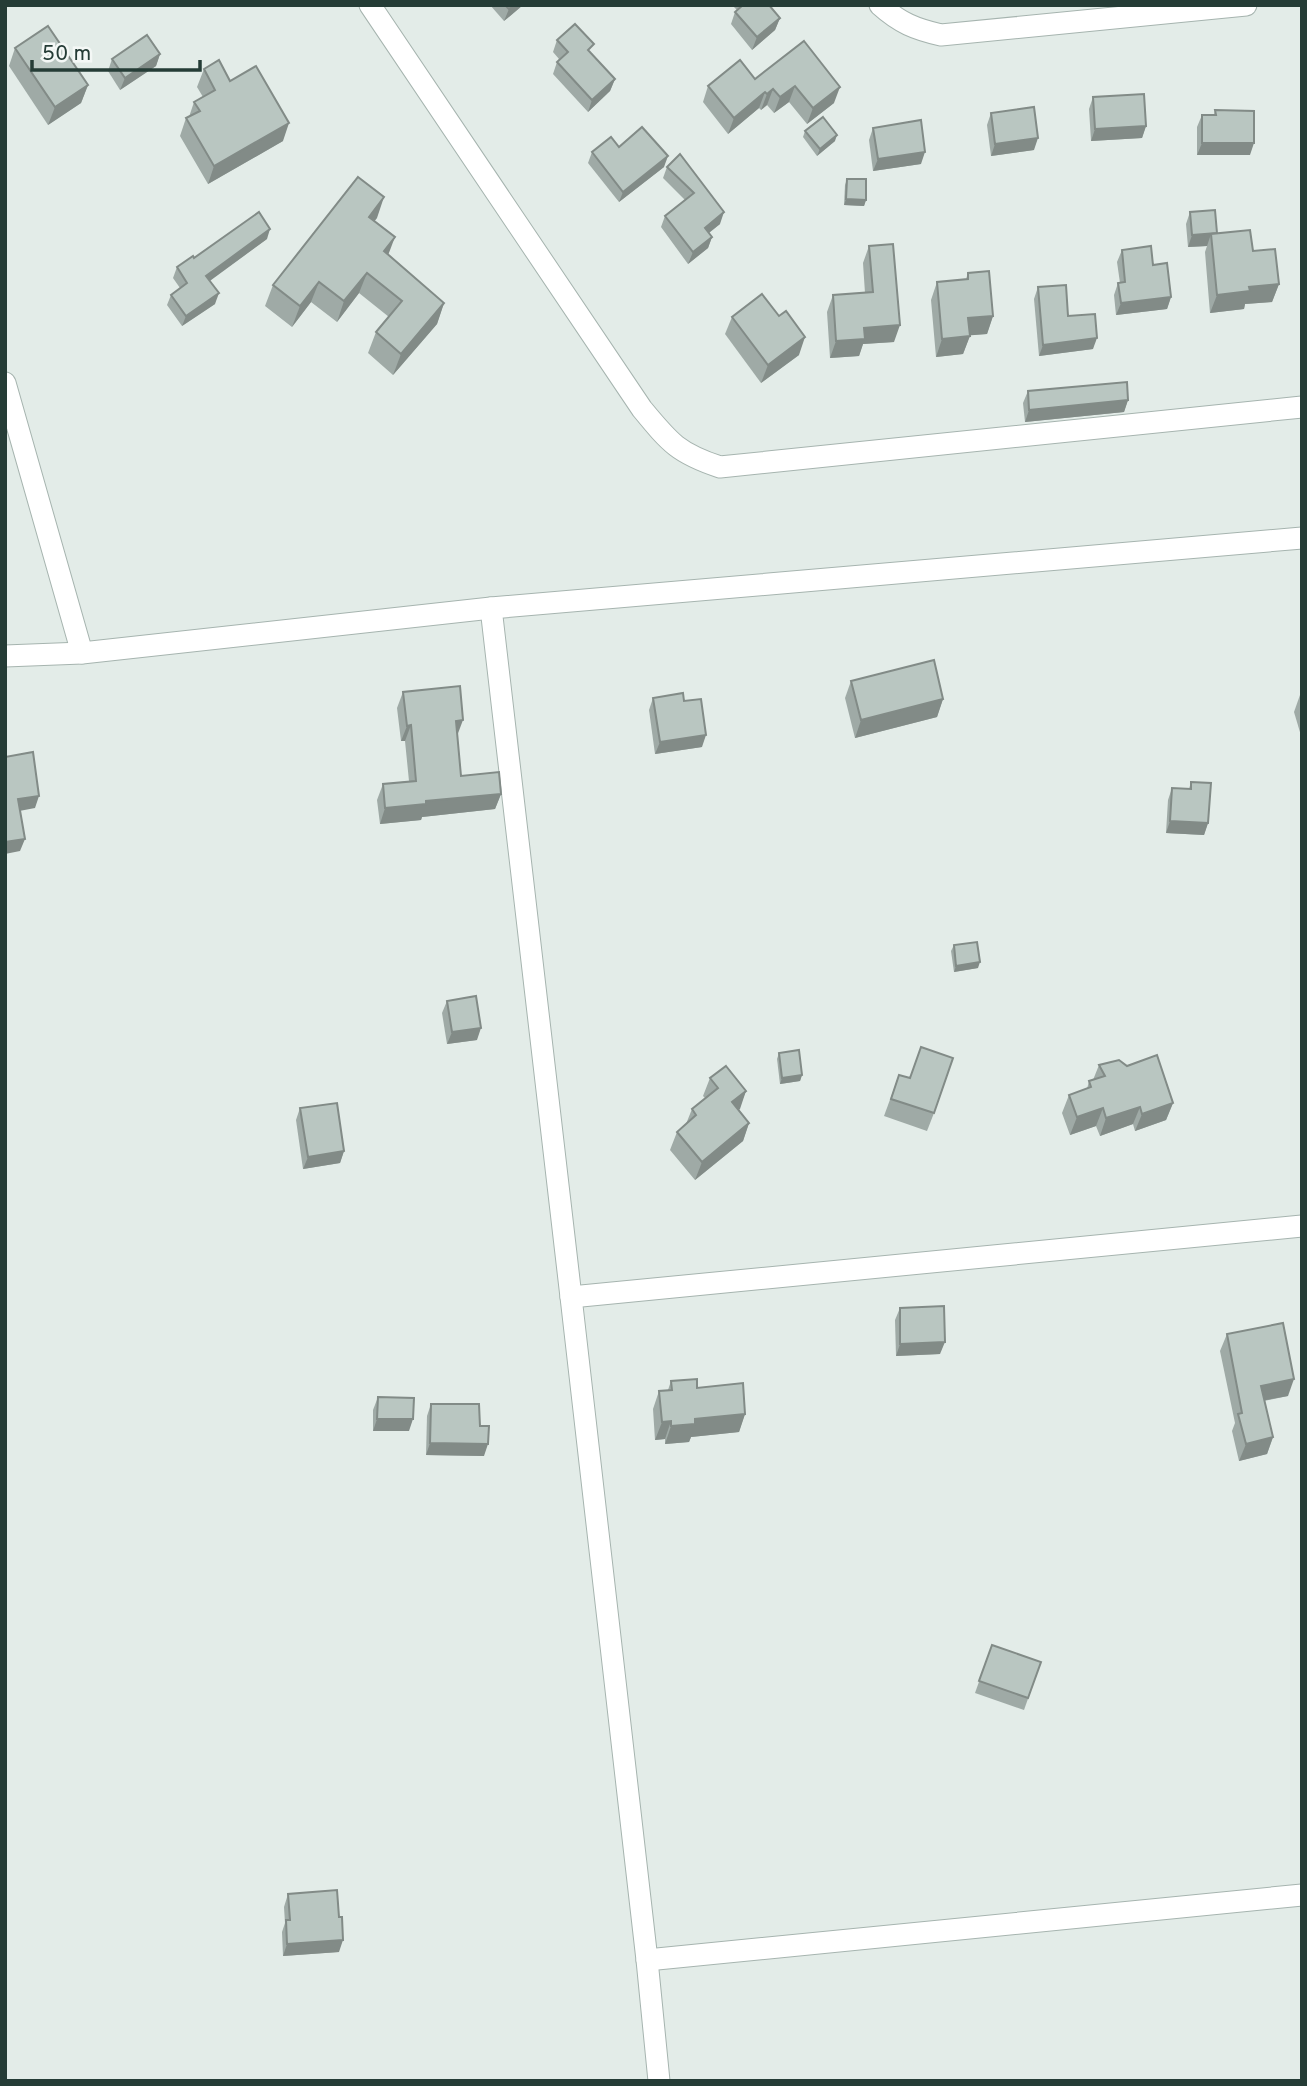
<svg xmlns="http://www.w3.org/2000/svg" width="1307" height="2086" font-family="Overpass,sans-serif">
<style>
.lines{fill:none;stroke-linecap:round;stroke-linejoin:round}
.minor-casing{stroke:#a6b4af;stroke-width:23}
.minor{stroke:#fff;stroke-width:21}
.wall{fill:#9faaa6}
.shaded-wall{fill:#828b87}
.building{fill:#b9c6c1;stroke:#828b87;stroke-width:2}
</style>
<rect width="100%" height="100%" fill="#e3ece8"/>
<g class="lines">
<g class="minor-casing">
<g id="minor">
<path d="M 370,5 L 642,409 C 670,443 678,453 720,467 L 1302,407"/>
<path d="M 880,5 C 900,23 915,29 941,35 L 1246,5"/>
<path d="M 5,383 L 82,653"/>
<path d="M 491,608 L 571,1297"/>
<path d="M 5,656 L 82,653 L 491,608 L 1302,538"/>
<path d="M 647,1960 L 1302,1895"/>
<path d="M 659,2081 L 647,1960 L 571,1297 L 1302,1226"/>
</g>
</g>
<use href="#minor" class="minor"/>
</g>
<g class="wall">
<path d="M 490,5 L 523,5 L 504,21 Z"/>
<path d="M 732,5 L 769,5 L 780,18 L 775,30 L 752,50 L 731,24 L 735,12 L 737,10 Z"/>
<path d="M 557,40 L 591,53 L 615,79 L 610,91 L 588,112 L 553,74 L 557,62 L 559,59 L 553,52 Z"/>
<path d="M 804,41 L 834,103 L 807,124 L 789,102 L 774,113 L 767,105 L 761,110 L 759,108 L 728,134 L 703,102 L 708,86 L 755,79 Z"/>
<path d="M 15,48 L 88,85 L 81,103 L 48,125 L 9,66 Z"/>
<path d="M 160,54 L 156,66 L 120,90 L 108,71 L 112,59 Z"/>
<path d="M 204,69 L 230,81 L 283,141 L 208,184 L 180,136 L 186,118 L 189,117 L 194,102 L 203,97 L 197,87 Z"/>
<path d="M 1093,97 L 1146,126 L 1142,138 L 1091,141 L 1089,109 Z"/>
<path d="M 1215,110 L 1250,155 L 1197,155 L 1197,127 L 1202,115 L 1214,115 Z"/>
<path d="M 991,113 L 1034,150 L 991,156 L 987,125 Z"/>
<path d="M 873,128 L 921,164 L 873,171 L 869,140 Z"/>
<path d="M 805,131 L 835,141 L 817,156 L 803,137 Z"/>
<path d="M 619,147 L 664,167 L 619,202 L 588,163 L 592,152 Z"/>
<path d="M 680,154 L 720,224 L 709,233 L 712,237 L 708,248 L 688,264 L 661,227 L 665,216 L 685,200 L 663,178 L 667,167 Z"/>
<path d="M 847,179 L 866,200 L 864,206 L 844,205 L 845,185 Z"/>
<path d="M 1190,212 L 1216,234 L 1253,251 L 1279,284 L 1272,302 L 1245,304 L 1244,309 L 1210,313 L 1205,252 L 1207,246 L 1188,247 L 1186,224 Z"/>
<path d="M 377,218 L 374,221 L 388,255 L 444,303 L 437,324 L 393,375 L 368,353 L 376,332 L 389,317 L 359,293 L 337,322 L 311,302 L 292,327 L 265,306 L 273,285 Z"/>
<path d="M 267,239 L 210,280 L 215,304 L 182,326 L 167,305 L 171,295 L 180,288 L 173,278 L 177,267 L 194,258 Z"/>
<path d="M 869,246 L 894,342 L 863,344 L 859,356 L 830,358 L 827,312 L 833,295 L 865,293 L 863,263 Z"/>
<path d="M 1122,250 L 1153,265 L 1171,297 L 1167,309 L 1116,315 L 1114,295 L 1118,283 L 1120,283 L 1117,262 Z"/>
<path d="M 968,273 L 993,316 L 987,334 L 970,335 L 963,354 L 936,357 L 931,300 L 937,282 L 966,279 Z"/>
<path d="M 1038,287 L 1068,316 L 1093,349 L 1039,356 L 1034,299 Z"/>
<path d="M 779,316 L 799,355 L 761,383 L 725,334 L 732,317 Z"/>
<path d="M 1028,391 L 1128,400 L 1124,412 L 1025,422 L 1023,403 Z"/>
<path d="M 851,681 L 943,699 L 937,717 L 855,738 L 845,698 Z"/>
<path d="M 403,692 L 457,736 L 461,776 L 501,794 L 495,809 L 422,817 L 421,820 L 380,824 L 377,800 L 383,784 L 409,781 L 405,741 L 401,741 L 397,708 Z"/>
<path d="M 1300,695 L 1302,695 L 1302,739 L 1294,712 Z"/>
<path d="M 653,698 L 684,701 L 702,747 L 655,754 L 649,710 Z"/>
<path d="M 1191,782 L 1208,823 L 1204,835 L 1166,833 L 1168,800 L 1172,788 L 1189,789 Z"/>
<path d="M 954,945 L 978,968 L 954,972 L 951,951 Z"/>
<path d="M 447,1001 L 477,1040 L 447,1044 L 442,1013 Z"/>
<path d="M 779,1053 L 802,1075 L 800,1081 L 780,1084 L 777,1059 Z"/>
<path d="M 1099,1065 L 1173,1103 L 1166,1120 L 1135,1131 L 1133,1124 L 1100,1136 L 1096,1126 L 1070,1135 L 1062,1113 L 1069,1095 L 1087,1089 L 1089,1081 L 1093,1080 Z"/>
<path d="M 899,1075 L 934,1113 L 927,1131 L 884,1116 Z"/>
<path d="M 710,1078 L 746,1091 L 738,1110 L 749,1123 L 743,1141 L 695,1180 L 670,1150 L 677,1132 L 686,1124 L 692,1109 L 705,1098 L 703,1096 Z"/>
<path d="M 300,1108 L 344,1151 L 340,1163 L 303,1169 L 296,1120 Z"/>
<path d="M 900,1308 L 940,1354 L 896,1356 L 895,1320 Z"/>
<path d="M 1227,1334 L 1288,1396 L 1264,1401 L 1273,1437 L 1267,1454 L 1239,1461 L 1232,1431 L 1235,1423 L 1220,1351 Z"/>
<path d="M 671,1381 L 697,1388 L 745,1414 L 739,1432 L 691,1437 L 689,1442 L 665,1444 L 665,1439 L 655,1440 L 653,1409 L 659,1391 L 668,1390 Z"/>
<path d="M 378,1397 L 409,1431 L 373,1431 L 373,1410 Z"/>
<path d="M 431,1404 L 480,1426 L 484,1456 L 426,1455 L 427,1416 Z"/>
<path d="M 992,1645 L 1041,1662 L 1024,1710 L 975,1693 Z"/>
<path d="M 288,1894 L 339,1952 L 283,1956 L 282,1932 L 285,1923 L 284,1907 Z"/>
</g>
<g class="shaded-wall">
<path d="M 513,5 L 523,5 L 504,21 L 509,9 Z"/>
<path d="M 780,18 L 775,30 L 752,50 L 757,37 Z"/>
<path d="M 160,54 L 156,66 L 120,90 L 125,78 Z"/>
<path d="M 615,79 L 610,91 L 588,112 L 592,100 Z"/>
<path d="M 88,85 L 81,103 L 48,125 L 55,107 Z"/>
<path d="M 795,86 L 789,102 L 774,113 L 780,97 Z"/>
<path d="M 840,87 L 834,103 L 807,124 L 813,108 Z"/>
<path d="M 773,89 L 767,105 L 761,110 L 767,94 Z"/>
<path d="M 765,92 L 759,108 L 728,134 L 734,118 Z"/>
<path d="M 289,123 L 283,141 L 208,184 L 214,166 Z"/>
<path d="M 1146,126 L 1142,138 L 1091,141 L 1095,129 Z"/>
<path d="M 837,135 L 835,141 L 817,156 L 820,149 Z"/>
<path d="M 1038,138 L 1034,150 L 991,156 L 995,144 Z"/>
<path d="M 1202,143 L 1254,143 L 1250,155 L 1197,155 Z"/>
<path d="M 925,152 L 921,164 L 873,171 L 878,159 Z"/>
<path d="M 668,156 L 664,167 L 619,202 L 623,192 Z"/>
<path d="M 384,197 L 377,218 L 361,238 L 369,217 Z"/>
<path d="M 846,199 L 866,200 L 864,206 L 844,205 Z"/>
<path d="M 724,212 L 720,224 L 701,239 L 705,228 Z"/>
<path d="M 270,229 L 267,239 L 203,286 L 206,276 Z"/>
<path d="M 1217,233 L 1211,234 L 1207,246 L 1188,247 L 1192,235 Z"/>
<path d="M 395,237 L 387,258 L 384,251 Z"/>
<path d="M 712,237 L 708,248 L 688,264 L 693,252 Z"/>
<path d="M 367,273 L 359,293 L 337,322 L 344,301 Z"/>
<path d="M 319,282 L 311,302 L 292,327 L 300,306 Z"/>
<path d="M 1279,284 L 1272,302 L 1245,304 L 1244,309 L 1210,313 L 1217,295 L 1249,287 Z"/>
<path d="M 219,293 L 215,304 L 182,326 L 186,316 Z"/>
<path d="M 1171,297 L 1167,309 L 1116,315 L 1121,303 Z"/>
<path d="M 444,303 L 437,324 L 393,375 L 401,354 Z"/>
<path d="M 993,316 L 987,334 L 962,336 L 968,318 Z"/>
<path d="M 900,325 L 894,342 L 863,344 L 859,356 L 830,358 L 836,341 L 864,328 Z"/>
<path d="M 970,336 L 963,354 L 936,357 L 942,339 Z"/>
<path d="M 805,337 L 799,355 L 761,383 L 768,365 Z"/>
<path d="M 1097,338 L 1093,349 L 1039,356 L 1043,345 Z"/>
<path d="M 1128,400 L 1124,412 L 1025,422 L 1029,410 Z"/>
<path d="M 943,699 L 937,717 L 855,738 L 861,720 Z"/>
<path d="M 463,720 L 457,736 L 456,721 Z"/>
<path d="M 411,725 L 405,741 L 401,741 L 407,726 Z"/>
<path d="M 706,735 L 702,747 L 655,754 L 660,742 Z"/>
<path d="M 501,794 L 495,809 L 422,817 L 421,820 L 380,824 L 385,808 L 426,801 Z"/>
<path d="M 39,796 L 35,808 L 14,812 L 18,799 Z"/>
<path d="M 1170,821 L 1208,823 L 1204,835 L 1166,833 Z"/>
<path d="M 25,839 L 20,851 L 5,854 L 5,842 Z"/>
<path d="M 980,962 L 978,968 L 954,972 L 956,966 Z"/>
<path d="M 481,1028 L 477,1040 L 447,1044 L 452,1032 Z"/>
<path d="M 802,1075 L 800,1081 L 780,1084 L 782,1078 Z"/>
<path d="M 746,1091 L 740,1109 L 726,1120 L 732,1102 Z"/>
<path d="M 1173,1103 L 1166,1120 L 1135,1131 L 1142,1114 Z"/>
<path d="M 1140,1107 L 1133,1124 L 1100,1136 L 1106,1118 Z"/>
<path d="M 1103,1108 L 1096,1126 L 1070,1135 L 1077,1117 Z"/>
<path d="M 749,1123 L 743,1141 L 695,1180 L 702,1162 Z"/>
<path d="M 344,1151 L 340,1163 L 303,1169 L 308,1157 Z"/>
<path d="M 945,1342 L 940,1354 L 896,1356 L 900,1344 Z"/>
<path d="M 1294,1379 L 1288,1396 L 1255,1402 L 1261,1386 Z"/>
<path d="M 745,1414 L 739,1432 L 691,1437 L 689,1442 L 665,1444 L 671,1426 L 695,1419 Z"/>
<path d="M 377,1419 L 413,1419 L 409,1431 L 373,1431 Z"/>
<path d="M 671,1421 L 665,1439 L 655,1440 L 662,1422 Z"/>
<path d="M 1273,1437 L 1267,1454 L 1239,1461 L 1246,1444 Z"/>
<path d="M 430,1443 L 488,1444 L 484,1456 L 426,1455 Z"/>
<path d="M 343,1940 L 339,1952 L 283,1956 L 287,1944 Z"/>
</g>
<g class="building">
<path d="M 505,5 L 513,5 L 509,9 Z"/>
<path d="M 743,5 L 769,5 L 780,18 L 757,37 L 735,12 Z"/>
<path d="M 575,24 L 594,44 L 588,50 L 615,79 L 592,100 L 557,62 L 568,52 L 557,40 Z"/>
<path d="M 48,26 L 88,85 L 55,107 L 15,48 Z"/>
<path d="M 147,35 L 160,54 L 125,78 L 112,59 Z"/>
<path d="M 804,41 L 840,87 L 813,108 L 795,86 L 780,97 L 773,89 L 767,94 L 765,92 L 734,118 L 708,86 L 740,60 L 755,79 Z"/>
<path d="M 219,60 L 230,81 L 256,66 L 289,123 L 214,166 L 186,118 L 200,111 L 194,102 L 215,90 L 204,69 Z"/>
<path d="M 1144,94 L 1146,126 L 1095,129 L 1093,97 Z"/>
<path d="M 1034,107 L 1038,138 L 995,144 L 991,113 Z"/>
<path d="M 1215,110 L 1254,111 L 1254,143 L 1202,143 L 1202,115 L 1216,115 Z"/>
<path d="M 823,117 L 837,135 L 820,149 L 805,131 Z"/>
<path d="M 921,120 L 925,152 L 878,159 L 873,128 Z"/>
<path d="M 642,127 L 668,156 L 623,192 L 592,152 L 611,137 L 619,147 Z"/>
<path d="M 680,154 L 724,212 L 705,228 L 712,237 L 693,252 L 665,216 L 694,193 L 667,167 Z"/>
<path d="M 358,177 L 384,197 L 369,217 L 395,237 L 384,251 L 444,303 L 401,354 L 376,332 L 402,301 L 367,273 L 344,301 L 319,282 L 300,306 L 273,285 Z"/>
<path d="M 847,179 L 866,179 L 866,200 L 846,199 Z"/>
<path d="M 1215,210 L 1217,233 L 1192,235 L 1190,212 Z"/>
<path d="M 259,212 L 270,229 L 206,276 L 219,293 L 186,316 L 171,295 L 187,283 L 177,267 L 193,256 L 194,258 Z"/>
<path d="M 1250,230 L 1253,251 L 1275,249 L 1279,284 L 1249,287 L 1250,291 L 1217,295 L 1211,234 Z"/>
<path d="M 893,244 L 900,325 L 864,328 L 865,339 L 836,341 L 833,295 L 873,292 L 869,246 Z"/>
<path d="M 1151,246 L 1153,265 L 1167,263 L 1171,297 L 1121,303 L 1118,283 L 1125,282 L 1122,250 Z"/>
<path d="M 989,271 L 993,316 L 968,318 L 970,336 L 942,339 L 937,282 L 968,279 L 968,273 Z"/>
<path d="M 1066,285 L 1068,316 L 1095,314 L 1097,338 L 1043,345 L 1038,287 Z"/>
<path d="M 762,294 L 779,316 L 786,311 L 805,337 L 768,365 L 732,317 Z"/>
<path d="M 1127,382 L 1128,400 L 1029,410 L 1028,391 Z"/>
<path d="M 934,660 L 943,699 L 861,720 L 851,681 Z"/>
<path d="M 460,686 L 463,720 L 456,721 L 461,776 L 499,772 L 501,794 L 426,801 L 426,804 L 385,808 L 383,784 L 416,781 L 411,725 L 407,726 L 403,692 Z"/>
<path d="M 683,693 L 684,701 L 701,699 L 706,735 L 660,742 L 653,698 Z"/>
<path d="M 33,752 L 39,796 L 18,799 L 25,839 L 5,842 L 5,757 Z"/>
<path d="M 1191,782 L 1211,783 L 1208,823 L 1170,821 L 1172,788 L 1191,789 Z"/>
<path d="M 977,942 L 980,962 L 956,966 L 954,945 Z"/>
<path d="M 476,996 L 481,1028 L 452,1032 L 447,1001 Z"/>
<path d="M 921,1047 L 953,1058 L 934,1113 L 891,1099 L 899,1075 L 910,1078 Z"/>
<path d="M 799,1050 L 802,1075 L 782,1078 L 779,1053 Z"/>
<path d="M 1157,1055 L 1173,1103 L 1142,1114 L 1140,1107 L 1106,1118 L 1103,1108 L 1077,1117 L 1069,1095 L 1091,1087 L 1089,1081 L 1105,1076 L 1099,1065 L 1119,1060 L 1127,1066 Z"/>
<path d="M 726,1066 L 746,1091 L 732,1102 L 749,1123 L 702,1162 L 677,1132 L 696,1115 L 692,1109 L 718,1088 L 710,1078 Z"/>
<path d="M 337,1103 L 344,1151 L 308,1157 L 300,1108 Z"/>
<path d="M 944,1306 L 945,1342 L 900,1344 L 900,1308 Z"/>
<path d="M 1283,1323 L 1294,1379 L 1261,1386 L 1273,1437 L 1246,1444 L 1238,1414 L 1242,1413 L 1227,1334 Z"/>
<path d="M 697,1379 L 697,1388 L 743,1383 L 745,1414 L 695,1419 L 695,1424 L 671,1426 L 671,1421 L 662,1422 L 659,1391 L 672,1390 L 671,1381 Z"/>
<path d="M 378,1397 L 414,1398 L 413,1419 L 377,1419 Z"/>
<path d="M 431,1404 L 479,1404 L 480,1426 L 489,1426 L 488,1444 L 430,1443 Z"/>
<path d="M 992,1645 L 1041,1662 L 1028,1698 L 979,1681 Z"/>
<path d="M 337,1890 L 339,1917 L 342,1917 L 343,1940 L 287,1944 L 286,1920 L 290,1920 L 288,1894 Z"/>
</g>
<rect width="1307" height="2086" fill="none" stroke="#253c36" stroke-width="14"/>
<path d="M32 60v10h168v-10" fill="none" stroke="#253c36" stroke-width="3.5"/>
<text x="42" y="60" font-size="21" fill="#253c36" stroke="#f4f8f6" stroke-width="5" paint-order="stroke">50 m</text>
</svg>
